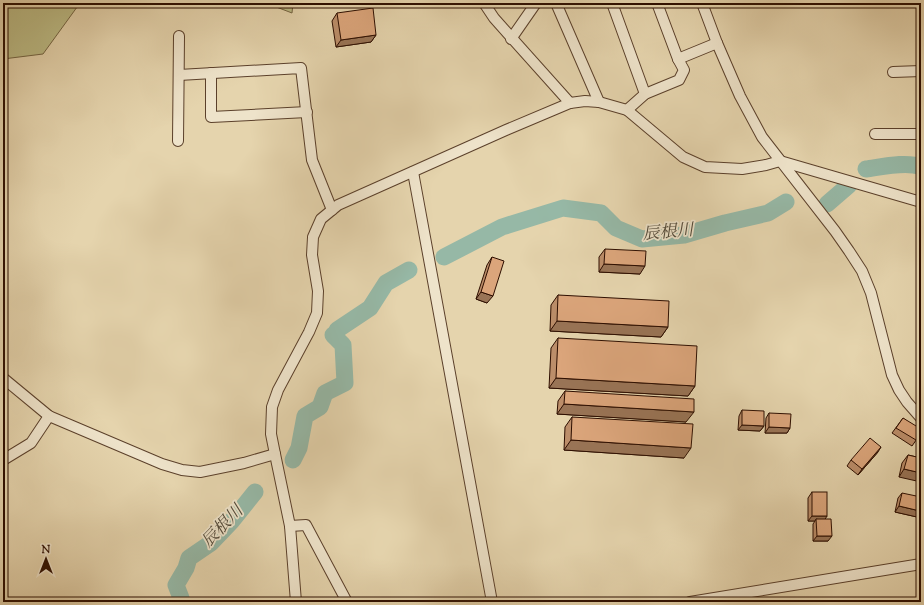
<svg xmlns="http://www.w3.org/2000/svg" width="924" height="605" font-family="'Sorts Mill Goudy','Noto Serif JP',serif">
<style>
.green{fill:#bcbb85;stroke:#746442}
.lines{fill:none;stroke-linecap:round;stroke-linejoin:round}
.river{stroke:#96b8a6;stroke-width:17}
.minor-casing{stroke:#5b402b;stroke-width:12}
.minor{stroke:#eee3ca;stroke-width:10}
.wall{fill:#bc8e6a;stroke:#2d0e00}
.shaded-wall{fill:#997456;stroke:#2d0e00}
.building{fill:#dba57b;stroke:#2d0e00}
.labels{text-anchor:middle;dominant-baseline:central;stroke-width:3.5;stroke-linejoin:round;paint-order:stroke}
.water-label{font-size:17px;font-style:italic;fill:#524a3a;stroke:#eee3ca}
</style>
<rect width="100%" height="100%" fill="#e5d4ad"/>
<filter id="stains"><feTurbulence type="fractalNoise" baseFrequency=".005" numOctaves="4"/><feColorMatrix values="0 0 0 0 .2 0 0 0 0 .09 0 0 0 0 .02 0 0 0 .5 -.17"/></filter>
<radialGradient id="worn" r=".72"><stop offset=".6" stop-color="#630" stop-opacity="0"/><stop offset="1" stop-color="#630" stop-opacity=".3"/></radialGradient>
<g class="green">
<path d="M 3,3 L 80,3 L 43,54 L 3,59 Z"/>
<path d="M 266,3 L 293,3 L 292,13 Z"/>
</g>
<g class="lines">
<g class="river">
<path d="M 866,169 C 881,167 907,161 921,167"/>
<path d="M 827,204 L 849,185"/>
<path d="M 444,257 L 502,227 L 563,208 L 601,213 L 616,228 L 642,239 L 684,235 L 725,223 L 768,213 L 786,202"/>
<path d="M 337,330 L 370,308 L 386,283 L 409,270"/>
<path d="M 293,460 L 299,448 L 305,416 L 320,407 L 325,393 L 345,383 L 343,345 L 333,335"/>
<path d="M 178,602 L 181,598 L 176,585 L 186,568 L 189,558 L 211,543 L 231,522 L 255,492"/>
</g>
<g class="minor-casing">
<g id="minor">
<path d="M 484,3 L 494,18 L 570,103"/>
<path d="M 556,3 L 599,102"/>
<path d="M 612,3 L 645,94"/>
<path d="M 702,3 L 717,43 L 740,96 L 762,137 L 835,231 L 849,251 L 862,271 L 871,293 L 892,375 L 899,390 L 907,402 L 921,418"/>
<path d="M 511,39 L 536,3"/>
<path d="M 678,59 L 717,43"/>
<path d="M 893,72 L 921,71"/>
<path d="M 211,73 L 211,117 L 307,112"/>
<path d="M 179,75 L 301,68 L 312,160 L 332,210"/>
<path d="M 627,110 L 645,94 L 679,80 L 684,70 L 678,59 L 657,3"/>
<path d="M 875,134 L 921,134"/>
<path d="M 178,141 L 179,36"/>
<path d="M 413,172 L 492,602"/>
<path d="M 3,378 L 49,416 L 162,464 L 182,470 L 200,472 L 244,463 L 275,454"/>
<path d="M 3,460 L 31,443 L 49,416"/>
<path d="M 290,526 L 306,525 L 347,602"/>
<path d="M 296,602 L 290,526 L 275,454 L 271,434 L 272,407 L 278,390 L 309,332 L 317,313 L 318,291 L 312,255 L 313,237 L 321,219 L 338,205 L 506,130 L 570,103 L 585,101 L 599,102 L 627,110 L 683,157 L 705,167 L 742,169 L 766,165 L 780,161 L 921,202"/>
<path d="M 690,602 L 921,564"/>
</g>
</g>
<use href="#minor" class="minor"/>
</g>
<g class="wall">
<path d="M 337,13 L 376,35 L 371,42 L 336,47 L 332,21 Z"/>
<path d="M 605,249 L 640,274 L 599,272 L 599,257 Z"/>
<path d="M 492,257 L 487,303 L 476,299 L 487,265 Z"/>
<path d="M 558,295 L 668,327 L 661,337 L 550,331 L 551,305 Z"/>
<path d="M 558,338 L 695,386 L 688,396 L 549,388 L 551,348 Z"/>
<path d="M 565,391 L 686,422 L 557,414 L 558,401 Z"/>
<path d="M 742,410 L 764,426 L 760,431 L 738,430 L 739,416 Z"/>
<path d="M 769,413 L 790,428 L 787,433 L 765,433 L 766,418 Z"/>
<path d="M 572,417 L 684,458 L 564,450 L 565,427 Z"/>
<path d="M 903,418 L 921,433 L 912,446 L 892,433 Z"/>
<path d="M 878,452 L 858,475 L 847,466 L 851,460 Z"/>
<path d="M 908,455 L 921,458 L 899,477 L 902,463 Z"/>
<path d="M 812,492 L 825,519 L 828,541 L 813,541 L 813,524 L 815,521 L 808,521 L 808,498 Z"/>
<path d="M 902,493 L 920,511 L 917,517 L 895,512 L 898,498 Z"/>
</g>
<g class="shaded-wall">
<path d="M 376,35 L 371,42 L 336,47 L 341,40 Z"/>
<path d="M 604,264 L 645,266 L 640,274 L 599,272 Z"/>
<path d="M 481,292 L 493,296 L 487,303 L 476,299 Z"/>
<path d="M 557,321 L 668,327 L 661,337 L 550,331 Z"/>
<path d="M 556,378 L 695,386 L 688,396 L 549,388 Z"/>
<path d="M 564,404 L 694,412 L 686,422 L 557,414 Z"/>
<path d="M 742,425 L 764,426 L 760,431 L 738,430 Z"/>
<path d="M 769,427 L 790,428 L 787,433 L 765,433 Z"/>
<path d="M 571,440 L 691,448 L 684,458 L 564,450 Z"/>
<path d="M 881,447 L 878,452 L 858,475 L 862,469 Z"/>
<path d="M 904,469 L 921,473 L 921,482 L 899,477 Z"/>
<path d="M 899,506 L 920,511 L 917,517 L 895,512 Z"/>
<path d="M 812,516 L 827,516 L 824,521 L 816,519 L 815,521 L 808,521 Z"/>
<path d="M 817,536 L 832,536 L 828,541 L 813,541 Z"/>
</g>
<g class="building">
<path d="M 373,8 L 376,35 L 341,40 L 337,13 Z"/>
<path d="M 605,249 L 646,251 L 645,266 L 604,264 Z"/>
<path d="M 492,257 L 504,261 L 493,296 L 481,292 Z"/>
<path d="M 558,295 L 669,301 L 668,327 L 557,321 Z"/>
<path d="M 558,338 L 697,346 L 695,386 L 556,378 Z"/>
<path d="M 565,391 L 694,399 L 694,412 L 564,404 Z"/>
<path d="M 742,410 L 764,411 L 764,426 L 742,425 Z"/>
<path d="M 769,413 L 791,414 L 790,428 L 769,427 Z"/>
<path d="M 572,417 L 693,424 L 691,448 L 571,440 Z"/>
<path d="M 903,418 L 921,429 L 921,433 L 916,440 L 896,428 Z"/>
<path d="M 870,438 L 881,447 L 862,469 L 851,460 Z"/>
<path d="M 908,455 L 921,458 L 921,473 L 904,469 Z"/>
<rect x="812" y="492" width="15" height="24"/>
<path d="M 902,493 L 921,497 L 920,511 L 899,506 Z"/>
<path d="M 816,519 L 831,519 L 832,536 L 817,536 Z"/>
</g>
<g class="labels">
<g class="water-label">
<text transform="translate(668 233) rotate(-5)">辰根川</text>
<text transform="translate(223 527) rotate(-46)">辰根川</text>
</g>
</g>
<rect width="924" height="605" fill="none" stroke="#e5d4ad" stroke-width="16"/>
<rect x="4" y="4" width="916" height="597" fill="none" stroke="#2d0e00" stroke-width="2"/>
<rect x="8" y="8" width="908" height="589" fill="none" stroke="#2d0e00"/>
<g transform="translate(46 559)" stroke="#eee3ca" stroke-width="3" paint-order="stroke">
<path d="M0-3L7 15L0 10L-7 15Z" fill="#2d0e00"/>
<text y="-6" font-size="11" font-weight="bold" text-anchor="middle" fill="#2d0e00">N</text>
</g>
<rect width="100%" height="100%" filter="url(#stains)"/>
<rect width="100%" height="100%" fill="url(#worn)"/>
</svg>
